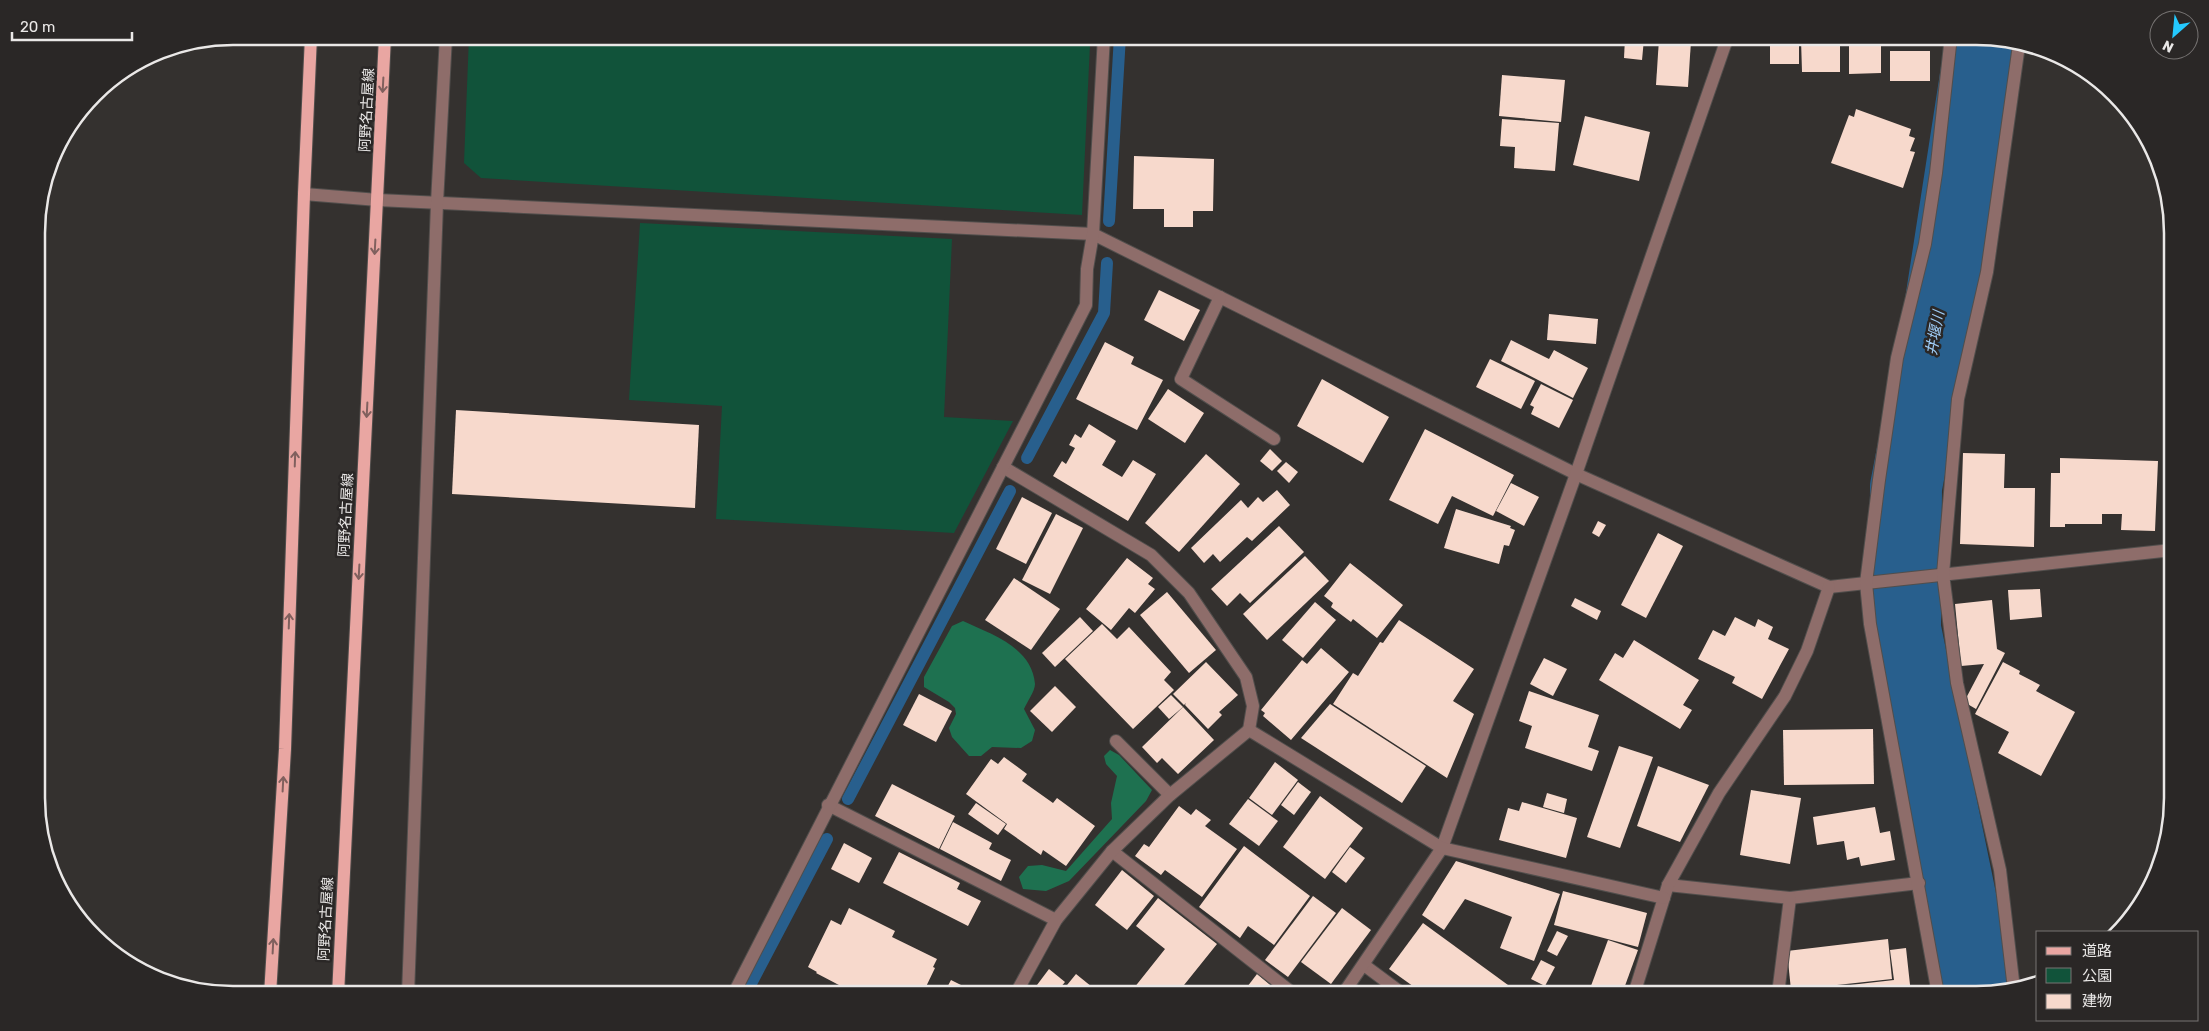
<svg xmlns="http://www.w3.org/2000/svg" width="2209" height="1031" font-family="Rubik,'Noto Sans JP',sans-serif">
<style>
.green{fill:#11533a}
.forest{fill:#1e7150}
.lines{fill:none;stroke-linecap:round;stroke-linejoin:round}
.stream{stroke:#285f8d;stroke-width:12}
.river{stroke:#285f8d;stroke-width:72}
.building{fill:#f7d9cc}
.minor-casing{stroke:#514e4c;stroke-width:14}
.major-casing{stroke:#514e4c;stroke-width:14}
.minor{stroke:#8e6d6a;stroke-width:12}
.major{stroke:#e9a6a2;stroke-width:12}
.oneway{stroke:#80605e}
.labels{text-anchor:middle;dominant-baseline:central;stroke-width:5;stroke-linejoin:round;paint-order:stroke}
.street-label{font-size:14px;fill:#eae8e7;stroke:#2a2726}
.water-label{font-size:15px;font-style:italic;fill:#9ecbf4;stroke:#2a2726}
.rim{fill:none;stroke:#eae8e7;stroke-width:2.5}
</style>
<rect width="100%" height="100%" fill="#34312f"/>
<g class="green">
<path d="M 469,36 L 983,36 L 1090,44 L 1082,215 L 481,178 L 464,163 Z"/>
<path d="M 640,223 L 952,239 L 944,417 L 1013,421 L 954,533 L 716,519 L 722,406 L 629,400 Z"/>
</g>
<g class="forest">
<path d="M 963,621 C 991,634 1032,647 1035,684 C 1035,691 1027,702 1024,709 L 1035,730 L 1032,741 L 1021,748 L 992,747 L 981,756 L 969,756 L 952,737 L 949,728 L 956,714 L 955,708 L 949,702 L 924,687 L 924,677 L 952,626 Z"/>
<path d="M 1110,750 L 1119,755 L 1152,790 L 1146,801 L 1069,881 L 1046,891 L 1023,889 L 1019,877 L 1028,866 L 1042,865 L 1066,871 L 1112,819 L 1111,803 L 1117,776 L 1106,764 L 1104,756 Z"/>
</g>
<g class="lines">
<g class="stream">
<path d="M 1109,221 L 1120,36"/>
<path d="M 1027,458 L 1104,313 L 1107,263"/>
<path d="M 848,799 L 1010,491"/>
<path d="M 745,995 L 827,839"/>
</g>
<path class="river" d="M 1980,994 L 1905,629 L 1906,487 L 1938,321 L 1982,37"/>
</g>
<g class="building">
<path d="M 1625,38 L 1644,39 L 1642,60 L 1624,58 Z"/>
<path d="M 1659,39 L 1691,41 L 1688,87 L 1656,85 Z"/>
<path d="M 1801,40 L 1840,40 L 1840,72 L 1802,72 Z"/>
<path d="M 1849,41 L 1881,41 L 1881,73 L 1849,74 Z"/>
<path d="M 1799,42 L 1799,64 L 1770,64 L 1770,43 Z"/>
<rect x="1890" y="51" width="40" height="30"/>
<path d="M 1502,75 L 1565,80 L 1561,122 L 1499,116 Z"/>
<path d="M 1856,109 L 1911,129 L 1909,136 L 1915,138 L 1910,151 L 1915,152 L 1903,188 L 1831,163 L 1849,115 L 1854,117 Z"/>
<path d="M 1585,116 L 1650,132 L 1639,181 L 1573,165 Z"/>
<path d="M 1502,119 L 1559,123 L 1555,171 L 1514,168 L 1515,147 L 1500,146 Z"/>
<path d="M 1134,156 L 1214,159 L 1213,211 L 1193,211 L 1193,227 L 1164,227 L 1164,209 L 1133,209 Z"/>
<path d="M 1159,290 L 1200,310 L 1184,341 L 1144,320 Z"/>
<path d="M 1549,314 L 1598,319 L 1596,344 L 1547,340 Z"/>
<path d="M 1511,340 L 1549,359 L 1554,350 L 1588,368 L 1573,398 L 1501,361 Z"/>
<path d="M 1105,342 L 1134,357 L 1131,364 L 1163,380 L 1137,430 L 1076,399 Z"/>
<path d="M 1490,359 L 1535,381 L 1521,409 L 1476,387 Z"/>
<path d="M 1322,379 L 1389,417 L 1363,463 L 1297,426 Z"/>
<path d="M 1541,384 L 1573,400 L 1559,428 L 1531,414 L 1534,407 L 1530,405 Z"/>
<path d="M 1168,389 L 1204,413 L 1185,443 L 1148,419 Z"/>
<path d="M 456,410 L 699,425 L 695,508 L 452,494 Z"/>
<path d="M 1089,424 L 1116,441 L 1102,465 L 1122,477 L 1133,460 L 1156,474 L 1128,521 L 1053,476 L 1062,461 L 1066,464 L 1075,448 L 1069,445 L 1075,434 L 1081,438 Z"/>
<path d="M 1425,429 L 1514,475 L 1493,516 L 1452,496 L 1438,524 L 1389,500 Z"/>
<path d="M 1270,449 L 1282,461 L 1272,471 L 1260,461 Z"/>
<path d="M 1963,453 L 2005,454 L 2004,488 L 2035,488 L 2034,547 L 1960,544 Z"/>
<path d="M 1206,454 L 1240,484 L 1179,552 L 1145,523 Z"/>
<path d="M 2060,458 L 2158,461 L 2155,531 L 2121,530 L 2122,514 L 2102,514 L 2102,524 L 2065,524 L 2065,527 L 2050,527 L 2051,473 L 2060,473 Z"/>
<path d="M 1286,462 L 1298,472 L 1289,483 L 1277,471 Z"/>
<path d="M 1511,483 L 1539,497 L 1524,526 L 1496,511 Z"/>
<path d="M 1277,490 L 1290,505 L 1252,541 L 1247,537 L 1220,562 L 1213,554 L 1204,563 L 1191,548 L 1241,500 L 1248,508 L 1258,497 L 1263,502 Z"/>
<path d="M 1022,497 L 1052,513 L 1026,564 L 996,549 Z"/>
<path d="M 1456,509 L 1511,526 L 1510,528 L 1515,530 L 1509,546 L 1504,545 L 1499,564 L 1444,548 Z"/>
<path d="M 1056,514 L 1083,528 L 1050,594 L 1022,580 Z"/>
<path d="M 1598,521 L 1606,525 L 1599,537 L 1592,533 Z"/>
<path d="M 1279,526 L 1304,552 L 1250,603 L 1240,593 L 1227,606 L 1211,589 Z"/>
<path d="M 1658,533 L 1683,546 L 1646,618 L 1621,605 Z"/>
<path d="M 1305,556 L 1329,581 L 1267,640 L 1243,614 Z"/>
<path d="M 1127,558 L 1153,578 L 1148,584 L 1155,589 L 1135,613 L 1129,608 L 1111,630 L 1086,609 Z"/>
<path d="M 1350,563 L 1403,605 L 1377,638 L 1353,619 L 1351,622 L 1331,607 L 1333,603 L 1324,596 Z"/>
<path d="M 1014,578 L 1060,609 L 1031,650 L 985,620 Z"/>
<path d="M 2040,589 L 2042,617 L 2010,620 L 2008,590 Z"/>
<path d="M 1167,592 L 1216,650 L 1189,673 L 1140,615 Z"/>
<path d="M 1575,598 L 1601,611 L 1597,620 L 1571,606 Z"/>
<path d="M 1992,600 L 1997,649 L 2005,653 L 1976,709 L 1964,702 L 1984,664 L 1961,666 L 1955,604 Z"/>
<path d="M 1315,602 L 1336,620 L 1303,658 L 1282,640 Z"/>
<path d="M 1080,617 L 1093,631 L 1055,667 L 1042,653 Z"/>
<path d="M 1735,617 L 1755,627 L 1758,619 L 1773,627 L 1768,639 L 1789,649 L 1762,699 L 1732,683 L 1735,677 L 1698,659 L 1713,630 L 1725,636 Z"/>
<path d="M 1399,620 L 1474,669 L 1453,701 L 1474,714 L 1447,778 L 1333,704 L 1353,673 L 1358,676 L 1380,642 L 1383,643 Z"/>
<path d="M 1102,624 L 1117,639 L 1129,627 L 1171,672 L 1164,680 L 1174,690 L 1133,729 L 1065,659 Z"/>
<path d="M 1634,640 L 1699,680 L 1683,705 L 1692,710 L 1680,729 L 1599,680 L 1615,653 L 1623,658 Z"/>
<path d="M 1321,648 L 1349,672 L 1291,740 L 1263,716 L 1265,713 L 1261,710 L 1302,660 L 1307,664 Z"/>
<path d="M 1544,658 L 1567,669 L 1553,696 L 1530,684 Z"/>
<path d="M 1206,662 L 1238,695 L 1219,712 L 1222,715 L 1208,729 L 1185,705 L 1186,703 L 1184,705 L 1173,694 Z"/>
<path d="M 2003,662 L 2020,671 L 2019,674 L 2040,685 L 2036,691 L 2075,712 L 2041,776 L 1998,753 L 2009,732 L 1975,714 Z"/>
<path d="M 1055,686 L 1076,707 L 1052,732 L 1030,711 Z"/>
<path d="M 1529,691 L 1599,715 L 1588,747 L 1599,751 L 1592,771 L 1525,748 L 1532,726 L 1519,721 Z"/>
<path d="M 919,694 L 952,711 L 936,742 L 903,725 Z"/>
<path d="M 1171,695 L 1183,707 L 1169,719 L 1158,707 Z"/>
<path d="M 1330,704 L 1426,766 L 1402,803 L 1301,738 Z"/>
<path d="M 1183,707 L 1214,740 L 1178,774 L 1162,758 L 1157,763 L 1142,747 Z"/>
<path d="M 1873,729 L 1874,784 L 1784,785 L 1783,730 Z"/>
<path d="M 1619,746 L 1653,757 L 1620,848 L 1587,837 Z"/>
<path d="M 1004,757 L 1027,774 L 1022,781 L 1053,803 L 1057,798 L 1095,826 L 1066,866 L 1043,850 L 1041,855 L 1004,829 L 1007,824 L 966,794 L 991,759 L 998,764 Z"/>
<path d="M 1275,762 L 1298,780 L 1272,815 L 1249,798 Z"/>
<path d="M 1658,766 L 1709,785 L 1680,842 L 1637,826 Z"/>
<path d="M 1298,782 L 1311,792 L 1294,815 L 1281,805 Z"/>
<path d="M 892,784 L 955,816 L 939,849 L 875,816 Z"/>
<path d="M 1751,790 L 1801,798 L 1790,864 L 1740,855 Z"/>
<path d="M 1547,793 L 1567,799 L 1564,813 L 1543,807 Z"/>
<path d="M 1320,796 L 1363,828 L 1325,879 L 1283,847 Z"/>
<path d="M 1248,799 L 1278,821 L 1259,846 L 1229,824 Z"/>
<path d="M 1522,802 L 1577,818 L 1566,858 L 1499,840 L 1508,808 L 1519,811 Z"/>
<path d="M 976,803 L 1006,824 L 998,835 L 968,814 Z"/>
<path d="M 1179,806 L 1191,815 L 1196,809 L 1211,820 L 1205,826 L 1237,849 L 1202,897 L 1165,870 L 1161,875 L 1135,856 L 1144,844 L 1149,847 Z"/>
<path d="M 1875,807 L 1880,833 L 1890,831 L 1895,860 L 1861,866 L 1859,857 L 1847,860 L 1844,841 L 1817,845 L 1813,817 Z"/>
<path d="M 953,822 L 992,843 L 989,849 L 1011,860 L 1001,881 L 940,849 Z"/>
<path d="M 844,843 L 872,858 L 859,883 L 831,869 Z"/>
<path d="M 1244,846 L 1310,896 L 1274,945 L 1248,926 L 1240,938 L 1199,907 Z"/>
<path d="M 1350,847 L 1365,858 L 1346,883 L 1332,872 Z"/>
<path d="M 899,852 L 960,883 L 957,889 L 981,901 L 968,926 L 883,883 Z"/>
<path d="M 1456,861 L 1560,894 L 1534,961 L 1500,948 L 1512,917 L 1465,899 L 1444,930 L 1422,915 Z"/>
<path d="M 1122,870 L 1154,896 L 1127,930 L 1095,905 Z"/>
<path d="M 1563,891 L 1647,913 L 1638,947 L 1554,925 Z"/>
<path d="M 1313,896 L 1336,913 L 1288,977 L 1265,960 Z"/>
<path d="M 1158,898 L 1217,944 L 1176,995 L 1132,995 L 1130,993 L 1165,949 L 1136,926 Z"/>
<path d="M 849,908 L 895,931 L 892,937 L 937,959 L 933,967 L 935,968 L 922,995 L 858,995 L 816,973 L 817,972 L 808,967 L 831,920 L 841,925 Z"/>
<path d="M 1342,908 L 1371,930 L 1331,984 L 1301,962 Z"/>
<path d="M 1423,923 L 1508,985 L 1502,994 L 1424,994 L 1389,969 Z"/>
<path d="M 1557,931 L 1568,936 L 1557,956 L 1547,951 Z"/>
<path d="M 1888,939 L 1892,979 L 1791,990 L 1787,951 Z"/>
<path d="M 1608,940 L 1638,950 L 1622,994 L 1588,994 Z"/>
<path d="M 1906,948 L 1911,994 L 1789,994 L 1789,992 L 1894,980 L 1890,950 Z"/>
<path d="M 1541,960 L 1555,967 L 1545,986 L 1531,979 Z"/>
<path d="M 1049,969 L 1065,982 L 1054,995 L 1034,995 L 1031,993 Z"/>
<path d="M 1076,974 L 1102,995 L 1059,995 Z"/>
<path d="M 1257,974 L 1282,995 L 1241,995 Z"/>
<path d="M 951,980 L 971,990 L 973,986 L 990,995 L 943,995 Z"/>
<path d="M 1374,987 L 1383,994 L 1368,994 Z"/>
</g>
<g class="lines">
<g class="minor-casing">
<g id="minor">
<path d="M 304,194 L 378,200 L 1093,234 L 1576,474 L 1829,587 L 2172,550"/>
<path d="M 1220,297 L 1181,379 L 1274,439"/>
<path d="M 1003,467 L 1151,555 L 1189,593 L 1246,677 L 1253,706 L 1249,730"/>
<path d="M 1116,741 L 1170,795"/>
<path d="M 828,805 L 1056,920"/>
<path d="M 1112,851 L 1295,995"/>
<path d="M 1668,885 L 1790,898 L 1919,883"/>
<path d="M 1364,965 L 1403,994"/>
<path d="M 2014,989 L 2000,870 L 1957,683 L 1943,574 L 1958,399 L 1987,272 L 2019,45"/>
<path d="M 1343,994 L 1442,848 L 1576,474 L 1728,36"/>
<path d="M 1634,994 L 1668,885 L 1719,793 L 1785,696 L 1807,651 L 1829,587"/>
<path d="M 1778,994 L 1790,898"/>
<path d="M 1938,994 L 1870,624 L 1866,583 L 1879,480 L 1897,358 L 1925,244 L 1936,173 L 1951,36"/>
<path d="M 408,995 L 437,203 L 446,36"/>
<path d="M 733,995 L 1086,305 L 1087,269 L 1093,234 L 1104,36"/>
<path d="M 1015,995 L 1056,920 L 1112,851 L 1170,795 L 1249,730 L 1442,848 L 1664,898"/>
</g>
</g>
<g class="major-casing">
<g id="major">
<path d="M 270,995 L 285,749 L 304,194 L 311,36"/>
<path d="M 338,995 L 385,36"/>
</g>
</g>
<use href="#minor" class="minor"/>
<use href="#major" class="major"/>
</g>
<defs><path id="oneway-shaft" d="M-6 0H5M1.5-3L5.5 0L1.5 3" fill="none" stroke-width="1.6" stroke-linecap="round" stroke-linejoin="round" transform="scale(1.25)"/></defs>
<g class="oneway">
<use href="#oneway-shaft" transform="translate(383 85) rotate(93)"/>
<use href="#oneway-shaft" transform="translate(375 247) rotate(93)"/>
<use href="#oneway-shaft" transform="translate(367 410) rotate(93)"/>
<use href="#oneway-shaft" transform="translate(295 459) rotate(-88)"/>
<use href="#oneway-shaft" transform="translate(359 572) rotate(93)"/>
<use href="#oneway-shaft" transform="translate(289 621) rotate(-88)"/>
<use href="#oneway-shaft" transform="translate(283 784) rotate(-87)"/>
<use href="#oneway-shaft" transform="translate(273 946) rotate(-87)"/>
</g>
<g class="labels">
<g class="street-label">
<text transform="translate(367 110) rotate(-87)">阿野名古屋線</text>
<text transform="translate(346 515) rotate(-87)">阿野名古屋線</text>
<text transform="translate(326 919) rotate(-87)">阿野名古屋線</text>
</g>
<g class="water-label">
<text transform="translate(1935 333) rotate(-80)">井堰川</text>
</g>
</g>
<path d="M0 0H2209V1031H0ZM233 45H1976A188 188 0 0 1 2164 233V798A188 188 0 0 1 1976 986H233A188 188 0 0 1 45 798V233A188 188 0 0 1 233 45Z" fill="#2a2726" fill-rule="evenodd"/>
<path class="rim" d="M233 45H1976A188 188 0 0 1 2164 233V798A188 188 0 0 1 1976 986H233A188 188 0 0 1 45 798V233A188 188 0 0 1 233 45Z"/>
<rect x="2036" y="931" width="162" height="90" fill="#2a2726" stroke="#777473"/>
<rect x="2046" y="947" width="25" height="8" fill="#e9a6a2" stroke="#777473"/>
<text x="2082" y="956" font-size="15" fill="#eae8e7">道路</text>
<rect x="2046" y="968" width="25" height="15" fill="#11533a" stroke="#777473"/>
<text x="2082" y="981" font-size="15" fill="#eae8e7">公園</text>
<rect x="2046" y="994" width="25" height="15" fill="#f7d9cc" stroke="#777473"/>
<text x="2082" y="1006" font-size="15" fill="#eae8e7">建物</text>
<g transform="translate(2174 35) rotate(207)"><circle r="24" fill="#2a2726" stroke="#777473"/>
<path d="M0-4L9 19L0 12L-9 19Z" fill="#24c9fe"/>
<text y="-8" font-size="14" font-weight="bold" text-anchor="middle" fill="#eae8e7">N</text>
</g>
<path d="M12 32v8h120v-8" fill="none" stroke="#eae8e7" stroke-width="2.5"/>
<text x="20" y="32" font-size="15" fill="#eae8e7" stroke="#2a2726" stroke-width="4" paint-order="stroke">20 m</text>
</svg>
